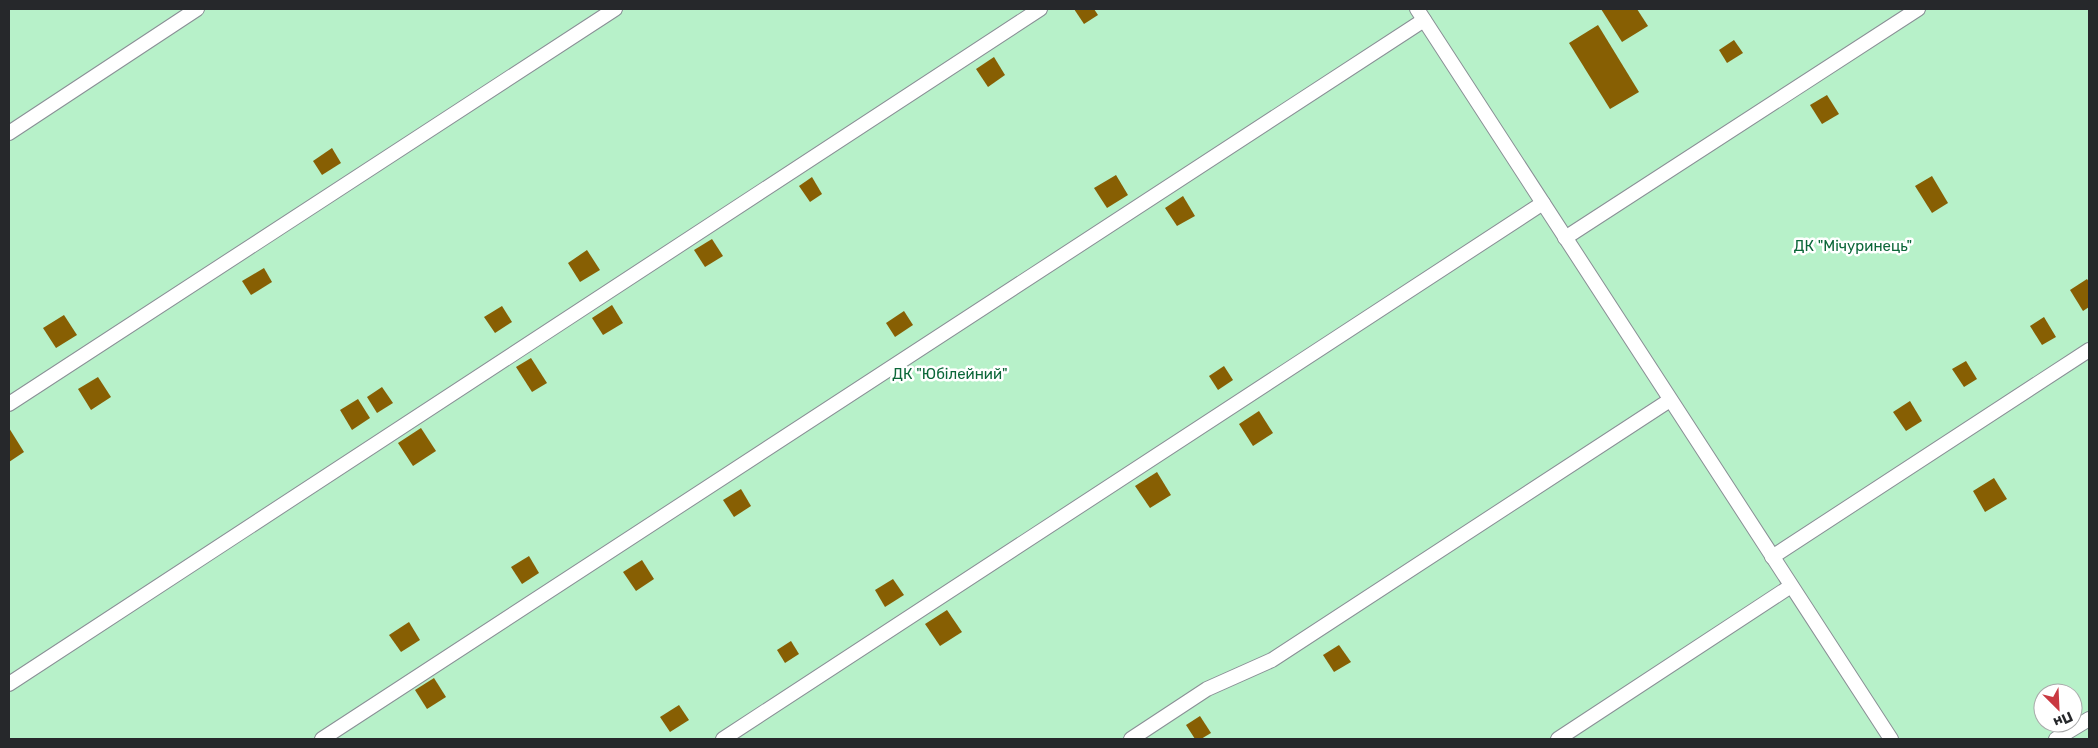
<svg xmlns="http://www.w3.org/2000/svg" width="2098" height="748" font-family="Rubik,sans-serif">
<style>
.green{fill:#b7f1c9;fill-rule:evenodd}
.building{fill:#875f03}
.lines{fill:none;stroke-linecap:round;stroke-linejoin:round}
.service-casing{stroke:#898f95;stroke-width:16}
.service{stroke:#fff;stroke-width:14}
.labels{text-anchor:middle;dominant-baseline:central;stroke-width:5;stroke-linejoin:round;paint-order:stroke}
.park-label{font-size:15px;fill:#0c6739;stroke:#fff}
</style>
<rect width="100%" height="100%" fill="#f0f6fe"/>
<path class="green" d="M 9,9 L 2089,9 L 2089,739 L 9,739 ZM 2043,693 L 2073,693 L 2073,723 L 2043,723 Z"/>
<g class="building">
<path d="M 1074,9 L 1094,9 L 1098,15 L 1084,24 Z"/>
<path d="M 1601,9 L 1637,9 L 1648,26 L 1622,42 Z"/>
<path d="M 1598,25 L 1639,92 L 1610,109 L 1569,43 Z"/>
<path d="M 1734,40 L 1743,53 L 1727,63 L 1719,50 Z"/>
<path d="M 994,57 L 1005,75 L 988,87 L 976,69 Z"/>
<path d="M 1827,95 L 1839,114 L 1822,124 L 1810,105 Z"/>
<path d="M 332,148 L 341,163 L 322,175 L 313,161 Z"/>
<path d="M 1116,175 L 1128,195 L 1107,208 L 1094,188 Z"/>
<path d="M 1932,176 L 1948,203 L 1932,213 L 1915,186 Z"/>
<path d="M 812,177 L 822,194 L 810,202 L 799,186 Z"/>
<path d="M 1183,196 L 1195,216 L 1177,226 L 1165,208 Z"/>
<path d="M 712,239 L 723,256 L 705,267 L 694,250 Z"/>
<path d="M 587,250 L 600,270 L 580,282 L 568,263 Z"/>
<path d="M 264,268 L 272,282 L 251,295 L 242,281 Z"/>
<path d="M 2087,279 L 2089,282 L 2089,307 L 2083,311 L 2070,290 Z"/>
<path d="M 612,305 L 623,323 L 603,335 L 592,318 Z"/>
<path d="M 502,306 L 512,322 L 495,333 L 484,317 Z"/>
<path d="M 904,311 L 913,325 L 895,337 L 886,323 Z"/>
<path d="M 64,315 L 77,335 L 56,348 L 43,328 Z"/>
<path d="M 2044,317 L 2056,337 L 2042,345 L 2030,326 Z"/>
<path d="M 531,358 L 547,383 L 532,392 L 516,367 Z"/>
<path d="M 1966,361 L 1977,379 L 1964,387 L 1952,369 Z"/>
<path d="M 1224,366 L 1233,380 L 1218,390 L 1209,376 Z"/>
<path d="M 98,377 L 111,397 L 91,410 L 78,389 Z"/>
<path d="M 382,387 L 393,403 L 377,413 L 367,397 Z"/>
<path d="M 358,399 L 370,418 L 352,430 L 340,410 Z"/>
<path d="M 1910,401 L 1922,421 L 1906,431 L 1893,412 Z"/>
<path d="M 1259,411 L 1273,433 L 1253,446 L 1239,424 Z"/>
<path d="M 9,428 L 24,452 L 9,462 Z"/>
<path d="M 421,428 L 436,451 L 413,466 L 398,443 Z"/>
<path d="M 1157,472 L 1171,495 L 1150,508 L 1135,486 Z"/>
<path d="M 1994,478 L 2007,499 L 1985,512 L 1973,491 Z"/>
<path d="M 741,489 L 751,506 L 734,517 L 723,500 Z"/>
<path d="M 529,556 L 539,573 L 522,584 L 511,567 Z"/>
<path d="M 642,560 L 654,579 L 636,591 L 623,572 Z"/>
<path d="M 893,579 L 904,595 L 885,607 L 875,590 Z"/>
<path d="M 947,610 L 962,632 L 940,646 L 925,624 Z"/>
<path d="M 409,622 L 420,640 L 401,652 L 389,635 Z"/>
<path d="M 791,641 L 799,654 L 785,663 L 777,650 Z"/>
<path d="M 1339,645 L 1351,662 L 1334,672 L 1323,655 Z"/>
<path d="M 434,678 L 446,697 L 427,709 L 415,690 Z"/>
<path d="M 679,705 L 689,720 L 670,732 L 660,717 Z"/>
<path d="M 1200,716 L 1211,733 L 1201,739 L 1195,739 L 1186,725 Z"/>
</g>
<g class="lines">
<g class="service-casing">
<g id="service">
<path d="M 1417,9 L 1891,739"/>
<path d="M 9,133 L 197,9"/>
<path d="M 1565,238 L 1918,9"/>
<path d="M 9,404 L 615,9"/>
<path d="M 1772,557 L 2089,350"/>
<path d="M 9,684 L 1040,9"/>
<path d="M 322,739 L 1424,20"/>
<path d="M 723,739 L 1543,203"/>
<path d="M 1131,739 L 1207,689 L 1272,660 L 1670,400"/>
<path d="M 1558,739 L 1791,586"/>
<path d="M 2056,739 L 2089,719"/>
</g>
</g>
<use href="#service" class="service"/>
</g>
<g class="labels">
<g class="park-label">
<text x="1853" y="246">ДК "Мічуринець"</text>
<text x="950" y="374">ДК "Юбілейний"</text>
</g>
</g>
<rect width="2098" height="748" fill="none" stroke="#26282b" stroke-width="20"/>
<g transform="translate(2058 708) rotate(156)"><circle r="24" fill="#ffffff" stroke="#a8a9aa"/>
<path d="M0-4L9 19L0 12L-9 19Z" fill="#c93941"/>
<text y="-8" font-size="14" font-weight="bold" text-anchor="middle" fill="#26282b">Пн</text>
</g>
</svg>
